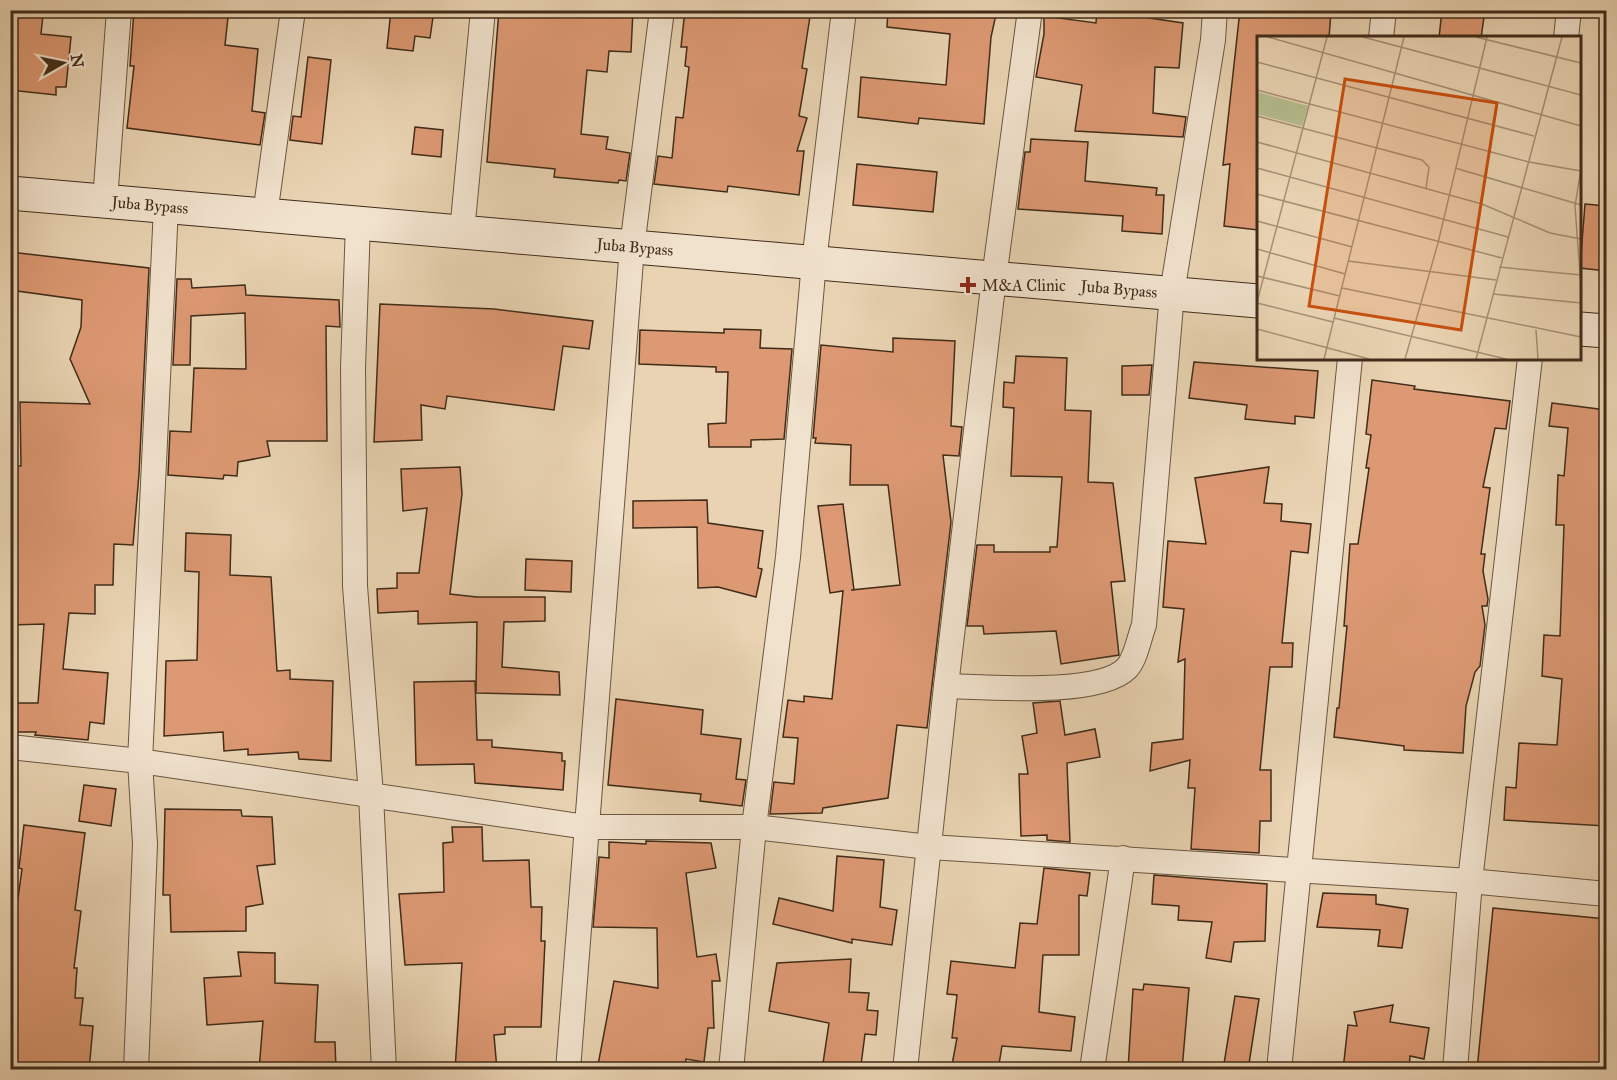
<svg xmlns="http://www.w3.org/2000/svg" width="1617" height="1080" font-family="'IM FELL Great Primer',serif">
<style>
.building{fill:#dd9973;stroke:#412c19;stroke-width:1.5}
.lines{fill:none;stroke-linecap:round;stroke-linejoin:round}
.street-casing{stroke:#6b563f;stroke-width:26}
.secondary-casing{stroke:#412c19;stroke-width:35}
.street{stroke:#f1e2cd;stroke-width:24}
.secondary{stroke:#f1e2cd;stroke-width:33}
.poi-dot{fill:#8f2418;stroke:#f1e2cd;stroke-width:2}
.labels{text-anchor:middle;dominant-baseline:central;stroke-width:4.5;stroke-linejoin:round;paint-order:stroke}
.street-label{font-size:16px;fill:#412c19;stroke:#f1e2cd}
.poi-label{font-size:16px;fill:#412c19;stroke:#f1e2cd;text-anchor:start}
.inset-road{fill:none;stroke:#a69075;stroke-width:1.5}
.view{fill:#c7500f;fill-opacity:0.15;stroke:#c7500f;stroke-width:3}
.inset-edge{fill:none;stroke:#412c19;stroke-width:3}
</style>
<rect width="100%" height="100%" fill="#e9d3b2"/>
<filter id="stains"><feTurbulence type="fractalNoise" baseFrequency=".00333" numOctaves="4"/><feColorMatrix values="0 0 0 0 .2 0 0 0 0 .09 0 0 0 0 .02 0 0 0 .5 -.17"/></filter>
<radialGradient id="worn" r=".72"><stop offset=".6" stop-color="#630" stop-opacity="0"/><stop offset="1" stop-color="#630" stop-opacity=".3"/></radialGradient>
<g class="building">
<path d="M 134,10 L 190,10 L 189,13 L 228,17 L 225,45 L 258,49 L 252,111 L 265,113 L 260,145 L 127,128 L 134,66 L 130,66 Z"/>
<path d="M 391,10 L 434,10 L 430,38 L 415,36 L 413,51 L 387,48 Z"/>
<path d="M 499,10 L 633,10 L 631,52 L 609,51 L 607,72 L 587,70 L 581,134 L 608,137 L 606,149 L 630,153 L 626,181 L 619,180 L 618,183 L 554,177 L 555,169 L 487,162 Z"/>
<path d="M 685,10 L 811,10 L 802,68 L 807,69 L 799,116 L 807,118 L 797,151 L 804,151 L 799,195 L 728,186 L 727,192 L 654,184 L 658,156 L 672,158 L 676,117 L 683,118 L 689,67 L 685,66 L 687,47 L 681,47 Z"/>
<path d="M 888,10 L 997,10 L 991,37 L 984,124 L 919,118 L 918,124 L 858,117 L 861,77 L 946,85 L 950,34 L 887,27 Z"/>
<path d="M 1097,10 L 1143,10 L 1143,17 L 1183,23 L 1179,68 L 1155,67 L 1153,113 L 1186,117 L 1183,137 L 1075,131 L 1082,85 L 1036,77 L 1044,34 L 1044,16 L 1096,23 Z"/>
<path d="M 1240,10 L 1331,12 L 1329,38 L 1258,38 L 1258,230 L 1224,226 L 1230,164 L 1223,165 Z"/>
<path d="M 1442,10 L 1485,10 L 1481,38 L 1439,38 Z"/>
<path d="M 10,12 L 43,15 L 41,34 L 71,37 L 66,87 L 56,87 L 56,95 L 10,90 Z"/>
<path d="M 308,57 L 331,60 L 322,144 L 290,140 L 293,116 L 301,117 Z"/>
<path d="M 415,127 L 443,130 L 441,157 L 412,154 Z"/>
<path d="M 1031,139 L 1088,142 L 1085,181 L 1157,188 L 1156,195 L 1164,195 L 1162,234 L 1122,231 L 1123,216 L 1018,209 L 1025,152 L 1030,152 Z"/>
<path d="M 857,164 L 937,172 L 933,212 L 853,205 Z"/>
<path d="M 1585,204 L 1606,206 L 1606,271 L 1580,268 Z"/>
<path d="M 10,252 L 149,268 L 139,474 L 133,545 L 114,544 L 113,585 L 95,585 L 95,614 L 69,613 L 63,669 L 108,673 L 104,724 L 90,722 L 88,740 L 35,735 L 36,732 L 10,732 L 10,703 L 38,703 L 44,624 L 10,625 L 10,465 L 21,466 L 20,402 L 90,404 L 70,359 L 81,327 L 82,300 L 10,290 Z"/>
<path d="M 177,279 L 191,279 L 192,288 L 245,285 L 246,295 L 339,300 L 340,327 L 326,326 L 327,441 L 267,441 L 270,456 L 238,462 L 237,476 L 224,475 L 223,479 L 168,475 L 170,431 L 191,432 L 194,368 L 246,369 L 245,313 L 191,316 L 190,365 L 173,365 Z"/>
<path d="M 380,304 L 494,309 L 593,321 L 589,349 L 563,346 L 554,410 L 447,396 L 445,409 L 421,405 L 422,440 L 374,442 Z"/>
<path d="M 724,329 L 761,330 L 760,348 L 792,349 L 784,439 L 751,440 L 751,447 L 709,447 L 708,424 L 726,423 L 728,372 L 716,372 L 716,367 L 639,364 L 640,330 L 724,333 Z"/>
<path d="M 893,338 L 955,341 L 951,426 L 962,427 L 959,456 L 943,455 L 951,522 L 927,728 L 897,725 L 888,798 L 823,808 L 822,813 L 770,814 L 774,782 L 794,784 L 798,738 L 783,737 L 788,700 L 804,702 L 804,696 L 832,699 L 843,591 L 830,593 L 818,506 L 843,504 L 854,590 L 851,590 L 900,585 L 888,485 L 850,485 L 851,445 L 815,443 L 816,438 L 813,438 L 821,345 L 893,352 Z"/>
<path d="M 1016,356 L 1067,358 L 1065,410 L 1091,411 L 1088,482 L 1113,483 L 1125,581 L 1111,582 L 1119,655 L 1061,664 L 1056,631 L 984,634 L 983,626 L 967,626 L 977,545 L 994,545 L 994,552 L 1050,552 L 1050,547 L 1057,547 L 1062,477 L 1011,476 L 1014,408 L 1003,407 L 1004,382 L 1014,383 Z"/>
<path d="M 1194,362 L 1318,371 L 1314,418 L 1295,416 L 1295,424 L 1245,419 L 1247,405 L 1189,398 Z"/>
<path d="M 1152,365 L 1149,395 L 1122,395 L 1122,366 Z"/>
<path d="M 1372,380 L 1415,386 L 1414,389 L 1510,401 L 1506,429 L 1495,428 L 1483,487 L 1490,488 L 1481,554 L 1485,554 L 1483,571 L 1488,599 L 1487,606 L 1482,606 L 1485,625 L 1480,666 L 1475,672 L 1466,706 L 1463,753 L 1404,750 L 1404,746 L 1334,737 L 1337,708 L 1339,708 L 1347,626 L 1344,626 L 1350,544 L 1358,544 L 1369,468 L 1366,468 L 1371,435 L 1366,434 Z"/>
<path d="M 1552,403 L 1606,410 L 1606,826 L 1504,820 L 1506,787 L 1516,788 L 1519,743 L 1557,745 L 1562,679 L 1542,676 L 1544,635 L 1560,636 L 1564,525 L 1556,525 L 1558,475 L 1564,476 L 1568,428 L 1549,426 Z"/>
<path d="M 460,467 L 462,494 L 450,594 L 477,597 L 545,597 L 545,621 L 504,622 L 502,667 L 559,672 L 560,695 L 476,693 L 477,622 L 418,624 L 418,611 L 378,613 L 377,589 L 397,588 L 397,573 L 419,573 L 427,508 L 403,511 L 401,469 Z"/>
<path d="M 1269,467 L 1264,503 L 1282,504 L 1281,521 L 1311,524 L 1308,553 L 1291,551 L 1282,643 L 1293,643 L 1292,667 L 1270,667 L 1260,770 L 1271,770 L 1271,821 L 1260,821 L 1259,853 L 1191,849 L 1195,788 L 1188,788 L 1190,760 L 1150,771 L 1152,743 L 1183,739 L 1185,659 L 1178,662 L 1184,609 L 1163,607 L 1168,541 L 1206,544 L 1195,478 Z"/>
<path d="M 707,500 L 708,523 L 763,531 L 758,568 L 762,569 L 756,597 L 718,587 L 698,588 L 697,527 L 633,528 L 633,501 Z"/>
<path d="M 186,533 L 231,535 L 230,575 L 271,577 L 277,671 L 290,670 L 290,679 L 333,681 L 331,761 L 299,759 L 298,752 L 248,755 L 248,749 L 224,751 L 223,732 L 164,736 L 166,661 L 197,660 L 199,572 L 185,571 Z"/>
<path d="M 526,559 L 572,561 L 571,592 L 525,590 Z"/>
<path d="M 475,681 L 477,740 L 492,740 L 492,747 L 562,753 L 562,761 L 565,761 L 563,790 L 475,783 L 474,764 L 416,765 L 414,682 Z"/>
<path d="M 616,699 L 703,710 L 701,734 L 741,739 L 736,779 L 746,780 L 742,806 L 700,801 L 701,794 L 608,785 Z"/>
<path d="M 1060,701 L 1065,735 L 1095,729 L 1100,757 L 1067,763 L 1070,842 L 1047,840 L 1047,835 L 1021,836 L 1019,774 L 1028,774 L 1022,736 L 1037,733 L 1033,703 Z"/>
<path d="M 84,785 L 116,789 L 111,826 L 79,821 Z"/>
<path d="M 165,809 L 241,810 L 242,816 L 272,817 L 275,864 L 257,866 L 263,904 L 246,907 L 246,931 L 171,932 L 170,895 L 163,895 Z"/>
<path d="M 24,825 L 85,833 L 75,910 L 81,911 L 74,968 L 77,968 L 75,998 L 83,998 L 80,1025 L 93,1026 L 89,1070 L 10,1070 L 10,957 L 22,869 L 19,868 Z"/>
<path d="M 452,827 L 482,827 L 483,861 L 529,860 L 531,907 L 542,907 L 541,941 L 545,941 L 541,1027 L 505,1027 L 505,1034 L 494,1035 L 497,1070 L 455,1070 L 462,963 L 405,965 L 399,894 L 444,892 L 443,843 L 453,842 Z"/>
<path d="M 646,841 L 711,843 L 716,868 L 686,873 L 697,957 L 716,954 L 720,981 L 712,981 L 714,1028 L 708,1028 L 704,1062 L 686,1059 L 684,1070 L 597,1070 L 614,981 L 658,988 L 657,928 L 593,927 L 599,857 L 609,858 L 609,842 L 646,844 Z"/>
<path d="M 837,856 L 884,860 L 880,907 L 897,910 L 892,945 L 852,939 L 852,943 L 773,924 L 779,898 L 833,911 Z"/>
<path d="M 1044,868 L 1090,873 L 1087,896 L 1079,895 L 1079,955 L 1043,955 L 1039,1012 L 1075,1017 L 1071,1051 L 1002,1046 L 998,1070 L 951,1070 L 957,1038 L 952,1038 L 957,995 L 947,994 L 951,961 L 1015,968 L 1020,923 L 1037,924 Z"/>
<path d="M 1154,875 L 1267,884 L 1265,941 L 1234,942 L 1231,962 L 1206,958 L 1212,922 L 1178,920 L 1179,906 L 1152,904 Z"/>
<path d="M 1323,893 L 1376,895 L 1376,904 L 1408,909 L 1402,948 L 1378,946 L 1380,930 L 1317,927 Z"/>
<path d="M 1493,908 L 1606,919 L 1606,1070 L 1477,1070 Z"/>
<path d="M 238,952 L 275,953 L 275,983 L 318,985 L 315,1042 L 335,1042 L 336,1070 L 259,1070 L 263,1021 L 207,1025 L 204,978 L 241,976 Z"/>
<path d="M 851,959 L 849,992 L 869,993 L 867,1010 L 878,1011 L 876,1035 L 865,1034 L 861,1065 L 846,1064 L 845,1070 L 822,1070 L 829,1023 L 769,1011 L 777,963 Z"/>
<path d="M 1144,984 L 1189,988 L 1182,1070 L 1128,1070 L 1133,989 L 1143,990 Z"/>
<path d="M 1235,996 L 1259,999 L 1248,1070 L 1223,1070 Z"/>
<path d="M 1393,1005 L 1390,1022 L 1429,1028 L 1424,1059 L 1410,1056 L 1409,1070 L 1343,1070 L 1348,1025 L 1357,1026 L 1354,1012 Z"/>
</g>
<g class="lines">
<g class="street-casing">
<g id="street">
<path d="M 1381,38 L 1384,10"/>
<path d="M 1566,38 L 1569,10"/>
<path d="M 105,201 L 119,10"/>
<path d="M 265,215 L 293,10"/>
<path d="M 358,223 L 353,368 L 355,586 L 371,795 L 384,1070"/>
<path d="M 462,232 L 483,10"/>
<path d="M 946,686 C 986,687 1099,697 1127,668 C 1136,658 1139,638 1144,625 L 1172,293 L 1213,40 L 1215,10"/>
<path d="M 10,747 L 140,761 L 586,827 L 754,827 L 929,847 L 1470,881 L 1606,894"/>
<path d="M 136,1070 L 145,844 L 140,761 L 166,207"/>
<path d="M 568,1070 L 632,247 L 662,10"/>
<path d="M 731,1070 L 754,827 L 788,557 L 814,262 L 844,10"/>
<path d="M 905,1070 L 946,686 L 994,278 L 1030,10"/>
<path d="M 1092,1070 L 1123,858"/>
<path d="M 1279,1070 L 1350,358"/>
<path d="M 1455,1070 L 1470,881 L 1530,358"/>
</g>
</g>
<g class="secondary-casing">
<g id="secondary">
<path d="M 10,193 L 1258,301"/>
<path d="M 1580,329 L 1606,331"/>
</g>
</g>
<use href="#street" class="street"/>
<use href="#secondary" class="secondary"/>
</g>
<path class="poi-dot" d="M965 276h6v6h6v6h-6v6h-6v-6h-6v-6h6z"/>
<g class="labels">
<g class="street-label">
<text transform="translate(150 205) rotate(5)">Juba Bypass</text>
<text transform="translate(635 247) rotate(5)">Juba Bypass</text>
<text transform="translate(1119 289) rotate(5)">Juba Bypass</text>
</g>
<g class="poi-label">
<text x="982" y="285">M&amp;A Clinic</text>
</g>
</g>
<g transform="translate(1257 36)">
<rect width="324" height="324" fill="#e9d3b2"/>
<path d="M 0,56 L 51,70 L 45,90 L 0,78 Z" fill="#b4bd8e"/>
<path class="inset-road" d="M 11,1 L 324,90M 106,1 L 324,59M 219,1 L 324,27M 0,26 L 277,100M 0,54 L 272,126 L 324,135M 0,80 L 165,124 L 172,131 L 169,153M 0,106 L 225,168 L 293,197 L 324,203M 0,132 L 251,201M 198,132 L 324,169M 324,133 L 318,170 L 324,251M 0,158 L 245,222M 0,185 L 95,211M 0,213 L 88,238M 91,225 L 239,244M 242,231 L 324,239M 0,240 L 83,260M 85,252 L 324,301M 236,258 L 324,267M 0,266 L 70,1M 0,267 L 76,286M 77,282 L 249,323M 0,293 L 112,323M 279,294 L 281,323M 67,323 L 147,1M 148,323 L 181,207 L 230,1M 219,323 L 305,1"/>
<path class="view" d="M 88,43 L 240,67 L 204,294 L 52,270 Z"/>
<rect width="324" height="324" class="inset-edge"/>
</g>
<rect width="1617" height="1080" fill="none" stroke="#e9d3b2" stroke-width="36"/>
<rect x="12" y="12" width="1593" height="1056" fill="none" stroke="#412c19" stroke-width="3"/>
<rect x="18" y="18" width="1581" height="1044" fill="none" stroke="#412c19" stroke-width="1.5"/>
<g transform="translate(63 63) rotate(81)" stroke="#f1e2cd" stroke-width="4.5" paint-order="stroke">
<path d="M0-4.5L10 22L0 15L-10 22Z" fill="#412c19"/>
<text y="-9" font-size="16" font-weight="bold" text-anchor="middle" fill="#412c19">N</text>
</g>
<rect width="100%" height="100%" filter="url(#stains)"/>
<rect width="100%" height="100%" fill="url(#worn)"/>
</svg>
